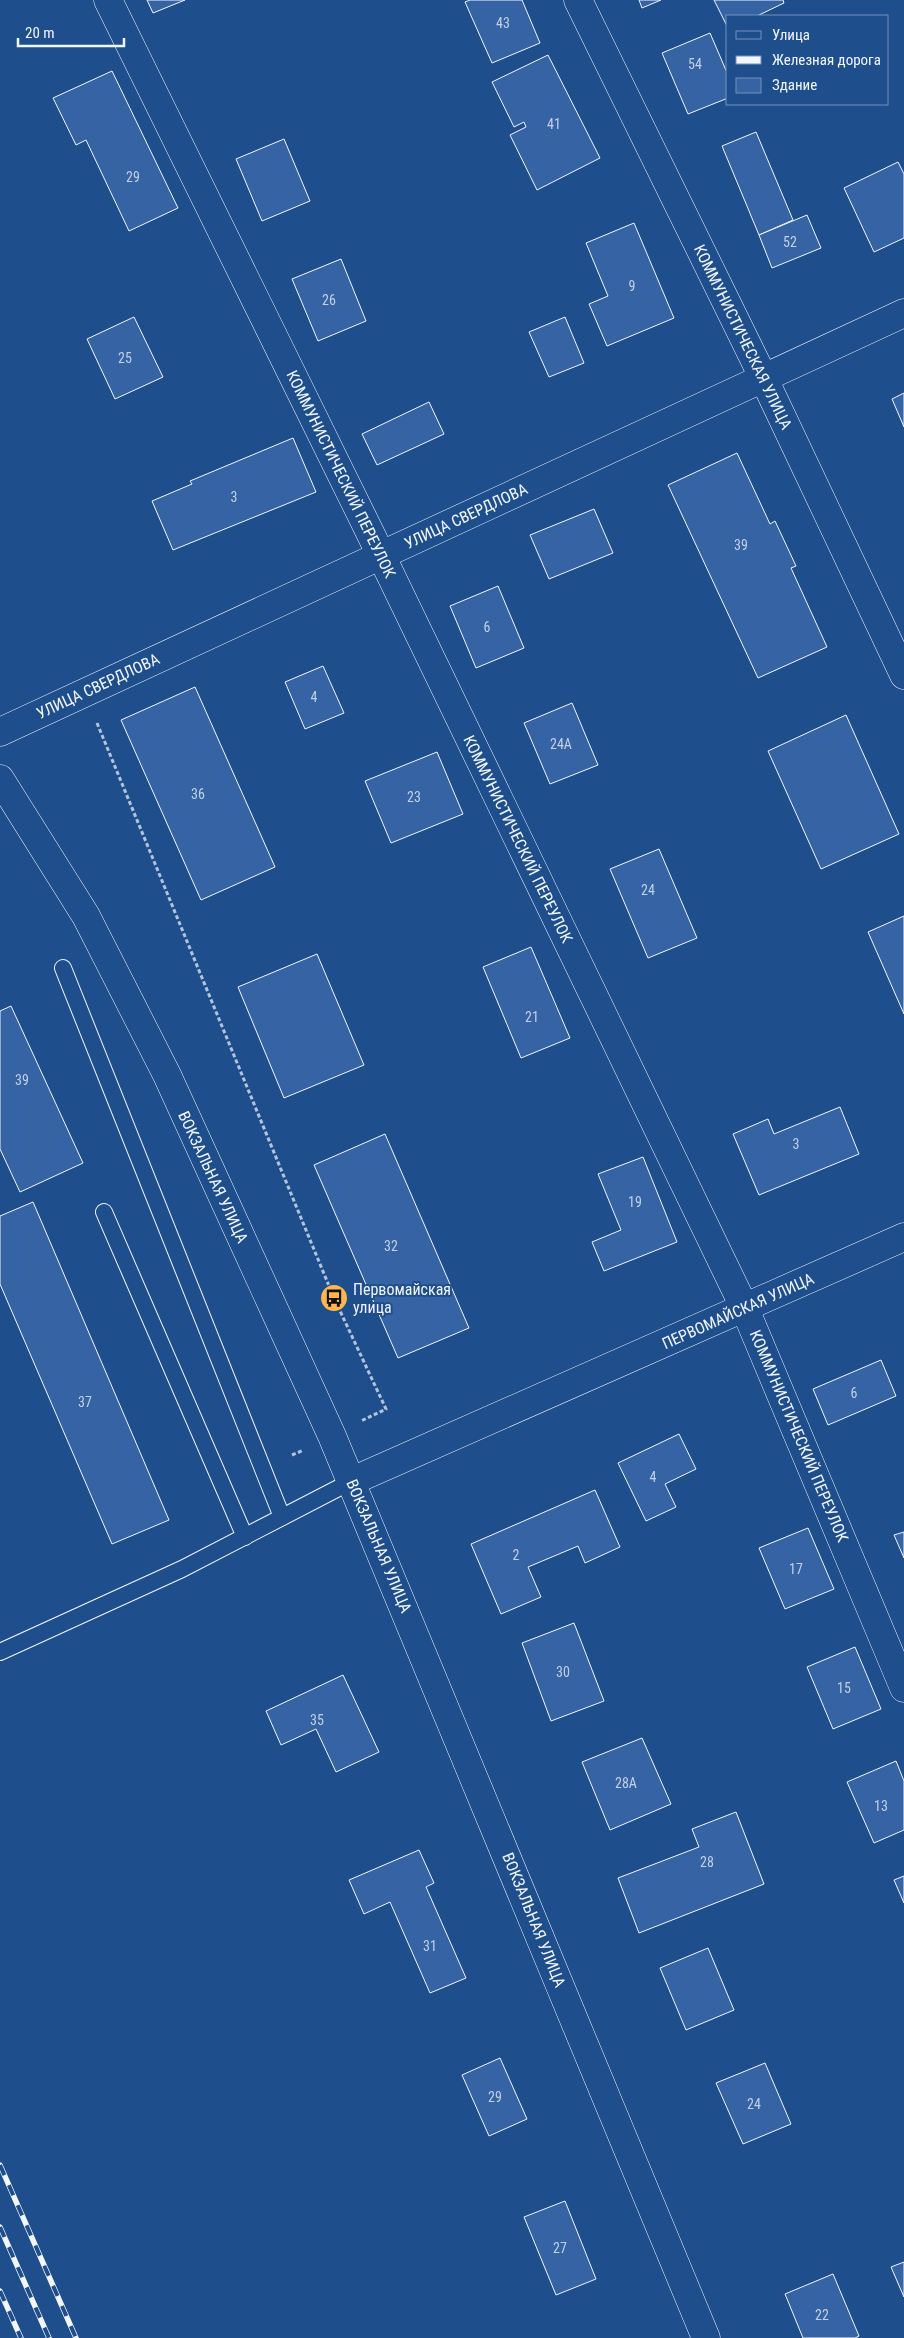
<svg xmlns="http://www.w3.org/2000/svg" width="904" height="2338" font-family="'Roboto Condensed',sans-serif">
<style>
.building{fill:#3563a3;stroke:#f2f6ff}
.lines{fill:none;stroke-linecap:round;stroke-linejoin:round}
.lane-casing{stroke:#f2f6ff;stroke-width:18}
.street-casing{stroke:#f2f6ff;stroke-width:29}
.secondary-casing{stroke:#f2f6ff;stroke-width:29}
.path{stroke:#b3c4dc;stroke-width:3;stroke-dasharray:4 2.5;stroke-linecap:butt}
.lane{stroke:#1f4e8c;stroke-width:16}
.street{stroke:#1f4e8c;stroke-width:28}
.secondary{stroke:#1f4e8c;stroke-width:28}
.rail-casing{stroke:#f2f6ff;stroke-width:5.5}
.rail{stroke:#1f4e8c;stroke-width:4;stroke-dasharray:11;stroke-linecap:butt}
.labels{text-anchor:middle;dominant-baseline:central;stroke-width:4;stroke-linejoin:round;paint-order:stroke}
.number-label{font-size:14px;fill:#c3d1e8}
.street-label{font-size:16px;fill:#f2f6ff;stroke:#1f4e8c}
.poi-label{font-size:16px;fill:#f2f6ff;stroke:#1f4e8c;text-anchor:start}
</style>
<rect width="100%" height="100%" fill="#1f4e8c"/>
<g class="building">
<path d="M 147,0 L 185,0 L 153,13 Z"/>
<path d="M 470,0 L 522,0 L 540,43 L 492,63 L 465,2 Z"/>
<path d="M 639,0 L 661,0 L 642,8 Z"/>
<path d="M 714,0 L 783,0 L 784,3 L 757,16 L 728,16 L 728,28 Z"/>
<path d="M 710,33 L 728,75 L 728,98 L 688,114 L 662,53 Z"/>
<path d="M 548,55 L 600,158 L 537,190 L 510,135 L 526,127 L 524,122 L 514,127 L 492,82 Z"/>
<path d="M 112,71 L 178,208 L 129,231 L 86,140 L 76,145 L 53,98 Z"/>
<path d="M 756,132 L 793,220 L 759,235 L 722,146 Z"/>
<path d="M 284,139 L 310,201 L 262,221 L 236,159 Z"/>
<path d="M 898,162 L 904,174 L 904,238 L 874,252 L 844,188 Z"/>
<path d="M 807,215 L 821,248 L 772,268 L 759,235 Z"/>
<path d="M 634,223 L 674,318 L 607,346 L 589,304 L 608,296 L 586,243 Z"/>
<path d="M 341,259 L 366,321 L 318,341 L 292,279 Z"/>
<path d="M 134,317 L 163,377 L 115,399 L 87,339 Z"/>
<path d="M 565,317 L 584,363 L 549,377 L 529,332 Z"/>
<path d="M 904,393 L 904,427 L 892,399 Z"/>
<path d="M 429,402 L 444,434 L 377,465 L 362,434 Z"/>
<path d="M 293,438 L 316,492 L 173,550 L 152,501 L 192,484 L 190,481 Z"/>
<path d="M 737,453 L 770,524 L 775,521 L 796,566 L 791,568 L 827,647 L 758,678 L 668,485 Z"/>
<path d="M 594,509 L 613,553 L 549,579 L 530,535 Z"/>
<path d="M 498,586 L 524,648 L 476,668 L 450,606 Z"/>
<path d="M 323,666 L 344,713 L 305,729 L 285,682 Z"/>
<path d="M 195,687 L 275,867 L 201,900 L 121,720 Z"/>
<path d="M 572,703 L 598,765 L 550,784 L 524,723 Z"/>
<path d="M 846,715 L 899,834 L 821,869 L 768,751 Z"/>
<path d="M 437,752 L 463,814 L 391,843 L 365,781 Z"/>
<path d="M 659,849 L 697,938 L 648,958 L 610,869 Z"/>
<path d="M 904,916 L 904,1014 L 868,932 Z"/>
<path d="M 531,947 L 570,1038 L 521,1058 L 483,967 Z"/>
<path d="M 317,954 L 364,1065 L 284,1098 L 238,987 Z"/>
<path d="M 11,1006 L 83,1163 L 20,1192 L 0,1149 L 0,1011 Z"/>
<path d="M 840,1107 L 859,1154 L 759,1195 L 733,1134 L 768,1119 L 774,1134 Z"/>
<path d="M 385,1134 L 469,1328 L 398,1358 L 314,1165 Z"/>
<path d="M 643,1157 L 677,1242 L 604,1271 L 592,1242 L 621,1230 L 598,1174 Z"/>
<path d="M 33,1202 L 169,1520 L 112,1544 L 0,1284 L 0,1216 Z"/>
<path d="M 881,1360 L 896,1396 L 828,1425 L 813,1389 Z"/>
<path d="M 679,1434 L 696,1469 L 665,1484 L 676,1507 L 646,1521 L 618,1463 Z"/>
<path d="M 595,1490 L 620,1547 L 585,1563 L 578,1546 L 528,1567 L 541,1597 L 501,1614 L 471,1544 Z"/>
<path d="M 808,1528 L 834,1589 L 785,1609 L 759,1548 Z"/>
<path d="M 904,1532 L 904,1558 L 894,1535 Z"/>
<path d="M 574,1623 L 604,1701 L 551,1721 L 522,1643 Z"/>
<path d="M 855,1647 L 881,1709 L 833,1729 L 807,1667 Z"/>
<path d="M 343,1675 L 379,1752 L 336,1772 L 316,1729 L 281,1745 L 266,1711 Z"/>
<path d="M 642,1738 L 671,1804 L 610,1830 L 582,1762 Z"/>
<path d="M 896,1761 L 904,1781 L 904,1830 L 874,1843 L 847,1782 Z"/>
<path d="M 736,1812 L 764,1884 L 639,1933 L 618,1878 L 699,1847 L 692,1829 Z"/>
<path d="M 419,1850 L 434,1883 L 426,1887 L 466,1978 L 430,1993 L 390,1902 L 364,1914 L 349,1880 Z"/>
<path d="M 904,1876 L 904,1903 L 894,1880 Z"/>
<path d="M 708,1948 L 734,2010 L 686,2030 L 660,1968 Z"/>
<path d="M 500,2058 L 527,2119 L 489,2136 L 462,2075 Z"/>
<path d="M 765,2063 L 791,2124 L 743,2144 L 716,2083 Z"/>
<path d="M 565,2201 L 596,2279 L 556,2295 L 524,2217 Z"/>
<path d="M 904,2262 L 904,2297 L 891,2267 Z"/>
<path d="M 833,2274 L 859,2336 L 855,2338 L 803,2338 L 785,2294 Z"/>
</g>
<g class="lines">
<g class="lane-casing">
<g id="lane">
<path d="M 63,968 L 282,1517"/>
<path d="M 104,1212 L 245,1537"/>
<path d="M 0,1652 L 182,1569 L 352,1481"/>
</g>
</g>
<g class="street-casing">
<g id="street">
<path d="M 108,0 L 381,555 L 745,1309 L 904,1688"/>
<path d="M 0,732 L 904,313"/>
</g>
</g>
<g class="secondary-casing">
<g id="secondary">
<path d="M 578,0 L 764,379 L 904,675"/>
<path d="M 0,779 L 86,916 L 167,1075 L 332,1436 L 706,2338"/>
<path d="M 352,1481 L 904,1237"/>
</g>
</g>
<g class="path">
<path d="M 97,723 L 334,1298 L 386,1409 L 361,1421"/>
<path d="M 292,1455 L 304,1450"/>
</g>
<use href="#lane" class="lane"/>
<use href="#street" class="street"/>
<use href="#secondary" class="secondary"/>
<g class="rail-casing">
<g id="rail">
<path d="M 0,2165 L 76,2338"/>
<path d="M 0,2227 L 49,2338"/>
<path d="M 0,2291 L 21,2338"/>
</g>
</g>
<use href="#rail" class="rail"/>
</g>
<defs>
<g id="bus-disc" transform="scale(1.4375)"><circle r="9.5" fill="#ffb74d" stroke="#1f4e8c"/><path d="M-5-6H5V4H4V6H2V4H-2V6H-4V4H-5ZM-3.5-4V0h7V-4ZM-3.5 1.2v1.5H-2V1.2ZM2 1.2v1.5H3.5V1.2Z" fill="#111"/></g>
</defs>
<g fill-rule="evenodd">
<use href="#bus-disc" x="334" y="1298"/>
</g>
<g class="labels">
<g class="number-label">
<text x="503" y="23">43</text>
<text x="695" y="64">54</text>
<text x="554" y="124">41</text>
<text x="133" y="177">29</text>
<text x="790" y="242">52</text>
<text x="632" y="286">9</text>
<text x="329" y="300">26</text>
<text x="125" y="358">25</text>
<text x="234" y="497">3</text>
<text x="741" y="545">39</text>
<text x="487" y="627">6</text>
<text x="314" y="697">4</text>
<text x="561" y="744">24А</text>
<text x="198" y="794">36</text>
<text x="414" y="797">23</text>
<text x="648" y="890">24</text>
<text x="532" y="1017">21</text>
<text x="22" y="1080">39</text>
<text x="796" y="1144">3</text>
<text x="635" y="1202">19</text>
<text x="391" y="1246">32</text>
<text x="854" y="1393">6</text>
<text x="85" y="1402">37</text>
<text x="653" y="1477">4</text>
<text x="516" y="1555">2</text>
<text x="796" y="1569">17</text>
<text x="563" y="1672">30</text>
<text x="844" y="1688">15</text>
<text x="317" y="1720">35</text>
<text x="626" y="1783">28А</text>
<text x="881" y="1806">13</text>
<text x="707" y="1862">28</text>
<text x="430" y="1946">31</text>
<text x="495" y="2097">29</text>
<text x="754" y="2104">24</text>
<text x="560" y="2248">27</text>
<text x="822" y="2315">22</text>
</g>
<g class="street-label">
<text transform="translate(743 337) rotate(64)">КОММУНИСТИЧЕСКАЯ УЛИЦА</text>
<text transform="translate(341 474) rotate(64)">КОММУНИСТИЧЕСКИЙ ПЕРЕУЛОК</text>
<text transform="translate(466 516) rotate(-25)">УЛИЦА СВЕРДЛОВА</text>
<text transform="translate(98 686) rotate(-25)">УЛИЦА СВЕРДЛОВА</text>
<text transform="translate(518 839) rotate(64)">КОММУНИСТИЧЕСКИЙ ПЕРЕУЛОК</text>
<text transform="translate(213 1177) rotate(65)">ВОКЗАЛЬНАЯ УЛИЦА</text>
<text transform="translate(738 1311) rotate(-24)">ПЕРВОМАЙСКАЯ УЛИЦА</text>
<text transform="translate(799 1436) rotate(67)">КОММУНИСТИЧЕСКИЙ ПЕРЕУЛОК</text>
<text transform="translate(379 1546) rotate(67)">ВОКЗАЛЬНАЯ УЛИЦА</text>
<text transform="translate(534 1920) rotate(68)">ВОКЗАЛЬНАЯ УЛИЦА</text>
</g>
<g class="poi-label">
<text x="353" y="1289">Первомайская<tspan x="353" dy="18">улица</tspan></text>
</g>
</g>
<rect x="726" y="15" width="162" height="90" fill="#1f4e8c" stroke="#7391ba"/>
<rect x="736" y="31" width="25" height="8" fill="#1f4e8c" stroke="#7391ba"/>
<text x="772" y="40" font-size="15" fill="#f2f6ff">Улица</text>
<rect x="736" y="56" width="25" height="8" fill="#f2f6ff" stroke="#7391ba"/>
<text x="772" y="65" font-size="15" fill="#f2f6ff">Железная дорога</text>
<rect x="736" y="78" width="25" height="15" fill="#3563a3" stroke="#7391ba"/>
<text x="772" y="90" font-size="15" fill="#f2f6ff">Здание</text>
<path d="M18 38v8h106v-8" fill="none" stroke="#f2f6ff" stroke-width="2.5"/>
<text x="25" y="38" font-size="15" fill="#f2f6ff" stroke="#1f4e8c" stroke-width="4" paint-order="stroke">20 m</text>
</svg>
